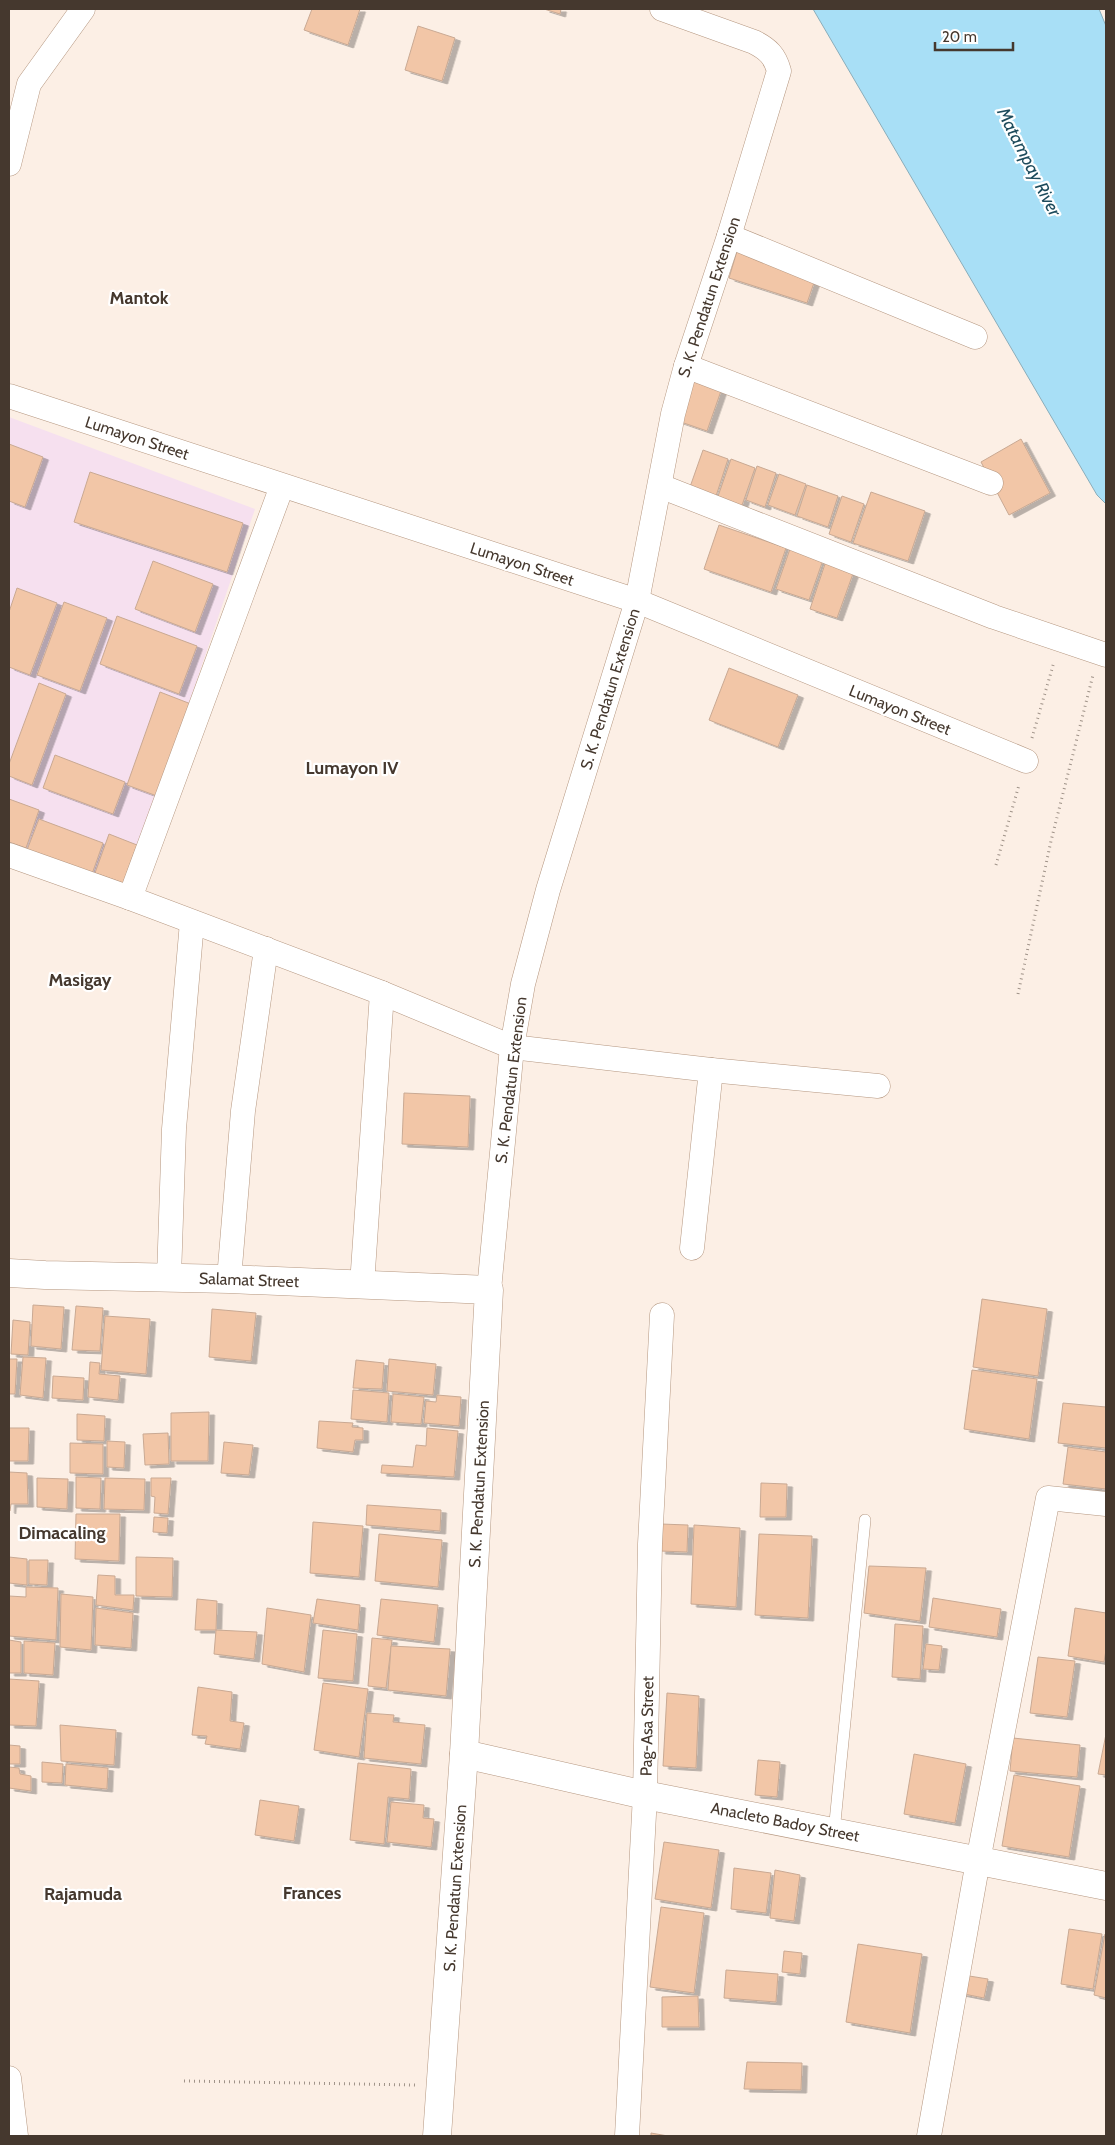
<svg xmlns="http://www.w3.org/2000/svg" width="1115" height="2145" font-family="Cabin,sans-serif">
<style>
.education{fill:#f6e0ef}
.water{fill:#a8dff6;stroke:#8aadba}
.building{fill:#f2c6a7;stroke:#c9a993;filter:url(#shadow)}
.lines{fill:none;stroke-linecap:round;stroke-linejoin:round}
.lane-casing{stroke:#b59780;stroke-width:12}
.street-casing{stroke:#b59780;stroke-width:25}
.secondary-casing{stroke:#b59780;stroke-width:29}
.primary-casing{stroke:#b59780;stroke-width:29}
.path{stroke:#9f9288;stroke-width:3;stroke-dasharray:1 4;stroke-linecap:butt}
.lane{stroke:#fff;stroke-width:11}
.street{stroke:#fff;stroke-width:24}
.secondary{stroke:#fff;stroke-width:28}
.primary{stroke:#fff;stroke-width:28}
.labels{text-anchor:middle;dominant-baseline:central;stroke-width:4.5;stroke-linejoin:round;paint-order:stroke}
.street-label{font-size:16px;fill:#45382e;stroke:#fff}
.water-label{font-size:18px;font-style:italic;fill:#1d4b5c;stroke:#fff}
.neighbourhood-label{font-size:18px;font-weight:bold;fill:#45382e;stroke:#fff}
</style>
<defs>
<filter id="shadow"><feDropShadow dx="5.5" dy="3" stdDeviation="0" flood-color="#0004"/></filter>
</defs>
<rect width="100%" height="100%" fill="#fcefe5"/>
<path class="education" d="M 9,417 L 255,509 L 125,891 L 9,846 Z"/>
<path class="water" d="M 813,9 L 1099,9 L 1106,26 L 1106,504 L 1097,495 Z"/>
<g class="building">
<path d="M 312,9 L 360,9 L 348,45 L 304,30 Z"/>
<path d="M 544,9 L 561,9 L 560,14 Z"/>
<path d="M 418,26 L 455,38 L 442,81 L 405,70 Z"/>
<path d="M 738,248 L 817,274 L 807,303 L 729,278 Z"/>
<path d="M 693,378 L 722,388 L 707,431 L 678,421 Z"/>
<path d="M 1021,439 L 1050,493 L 1009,515 L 981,462 Z"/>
<path d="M 9,444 L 43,457 L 25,507 L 9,501 Z"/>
<path d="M 703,450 L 728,459 L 716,496 L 690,487 Z"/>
<path d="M 731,459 L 755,468 L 740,511 L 716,502 Z"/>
<path d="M 757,466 L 776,473 L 765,507 L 746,500 Z"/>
<path d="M 90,472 L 243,523 L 227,572 L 74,522 Z"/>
<path d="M 779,474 L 806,484 L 795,515 L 768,505 Z"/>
<path d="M 807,485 L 838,496 L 828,527 L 797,516 Z"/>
<path d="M 871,492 L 925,511 L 908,561 L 853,543 Z"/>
<path d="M 842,496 L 864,504 L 851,542 L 829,534 Z"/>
<path d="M 719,525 L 786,548 L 771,592 L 704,569 Z"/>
<path d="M 790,549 L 823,560 L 809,600 L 776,589 Z"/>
<path d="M 153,561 L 213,584 L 195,632 L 135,609 Z"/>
<path d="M 826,561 L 854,571 L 837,618 L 810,609 Z"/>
<path d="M 17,588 L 57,603 L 30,675 L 9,667 L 9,612 Z"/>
<path d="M 64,602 L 107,618 L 80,691 L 37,675 Z"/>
<path d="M 117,616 L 197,646 L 179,694 L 100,664 Z"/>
<path d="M 729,668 L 798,695 L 778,747 L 709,720 Z"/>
<path d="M 39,683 L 66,694 L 32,785 L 9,776 L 9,764 Z"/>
<path d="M 160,692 L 191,704 L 157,796 L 127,785 Z"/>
<path d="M 55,755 L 125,782 L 113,814 L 43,788 Z"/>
<path d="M 9,799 L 39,810 L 26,848 L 9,842 Z"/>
<path d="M 39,819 L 103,843 L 92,874 L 27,850 Z"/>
<path d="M 109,834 L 137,845 L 123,883 L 95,873 Z"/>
<path d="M 404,1093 L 470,1096 L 468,1147 L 402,1144 Z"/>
<path d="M 982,1299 L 1047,1309 L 1038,1376 L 973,1367 Z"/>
<path d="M 33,1305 L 64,1307 L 61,1349 L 31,1346 Z"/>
<path d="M 76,1306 L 103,1308 L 100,1351 L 72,1350 Z"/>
<path d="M 212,1309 L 256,1313 L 251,1361 L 209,1357 Z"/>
<path d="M 105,1316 L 150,1319 L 146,1374 L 101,1370 Z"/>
<path d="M 13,1320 L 30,1322 L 28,1355 L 11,1354 Z"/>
<path d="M 23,1357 L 46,1358 L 43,1398 L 20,1395 Z"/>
<path d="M 9,1359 L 17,1359 L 15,1394 L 9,1394 Z"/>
<path d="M 389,1359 L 436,1364 L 433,1395 L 387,1391 Z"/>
<path d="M 356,1360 L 384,1363 L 382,1389 L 353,1388 Z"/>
<path d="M 90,1362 L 100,1363 L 99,1374 L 120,1376 L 118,1400 L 88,1397 Z"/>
<path d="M 972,1370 L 1037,1379 L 1029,1439 L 964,1429 Z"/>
<path d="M 53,1376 L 84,1378 L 83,1400 L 52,1398 Z"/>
<path d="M 353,1390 L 389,1393 L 387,1422 L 351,1419 Z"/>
<path d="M 393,1394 L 424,1397 L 421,1424 L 391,1422 Z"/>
<path d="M 437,1395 L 461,1397 L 459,1426 L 424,1423 L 426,1401 L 436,1402 Z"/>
<path d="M 1063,1403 L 1106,1407 L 1106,1448 L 1058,1443 Z"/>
<path d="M 209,1412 L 208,1461 L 171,1461 L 171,1413 Z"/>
<path d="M 77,1414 L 105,1416 L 104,1441 L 77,1440 Z"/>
<path d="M 319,1421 L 353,1423 L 352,1427 L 363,1428 L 363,1440 L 355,1440 L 353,1452 L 317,1448 Z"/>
<path d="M 9,1428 L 29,1428 L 28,1461 L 9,1461 Z"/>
<path d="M 427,1428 L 458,1431 L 454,1477 L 381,1473 L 382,1465 L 413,1467 L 416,1445 L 426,1446 Z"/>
<path d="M 168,1433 L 169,1464 L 145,1465 L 143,1434 Z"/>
<path d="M 107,1441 L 125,1442 L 124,1468 L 107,1467 Z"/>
<path d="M 224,1442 L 253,1445 L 249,1475 L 221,1473 Z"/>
<path d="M 70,1443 L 103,1444 L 103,1474 L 70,1473 Z"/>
<path d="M 1068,1447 L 1106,1452 L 1106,1489 L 1063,1484 Z"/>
<path d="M 9,1472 L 27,1473 L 28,1504 L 11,1504 L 10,1511 L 9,1510 Z"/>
<path d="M 76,1477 L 101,1478 L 100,1509 L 76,1508 Z"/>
<path d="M 37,1478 L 68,1479 L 67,1509 L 37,1507 Z"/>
<path d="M 105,1478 L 145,1479 L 144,1510 L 104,1509 Z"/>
<path d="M 151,1478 L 171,1478 L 168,1514 L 154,1513 L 155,1497 L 151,1496 Z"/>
<path d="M 761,1483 L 787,1484 L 786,1517 L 760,1517 Z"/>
<path d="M 367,1505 L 441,1510 L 440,1531 L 366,1525 Z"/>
<path d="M 76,1514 L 120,1514 L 119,1561 L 75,1559 Z"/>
<path d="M 154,1517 L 168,1518 L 167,1533 L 153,1532 Z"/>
<path d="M 313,1522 L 363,1526 L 359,1577 L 310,1573 Z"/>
<path d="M 661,1524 L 688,1525 L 687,1552 L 660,1551 Z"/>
<path d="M 694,1525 L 740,1528 L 736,1607 L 691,1604 Z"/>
<path d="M 379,1534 L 442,1540 L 438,1587 L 375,1581 Z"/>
<path d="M 759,1534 L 812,1536 L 808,1618 L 755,1615 Z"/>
<path d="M 9,1557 L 27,1559 L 27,1585 L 9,1583 Z"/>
<path d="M 136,1557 L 173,1558 L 172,1597 L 136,1596 Z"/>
<path d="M 29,1560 L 48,1560 L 47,1585 L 29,1584 Z"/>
<path d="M 869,1566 L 926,1568 L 920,1621 L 864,1613 Z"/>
<path d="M 98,1575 L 115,1576 L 115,1595 L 134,1595 L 133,1610 L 96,1605 Z"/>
<path d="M 26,1587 L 58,1588 L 56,1640 L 9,1636 L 9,1596 L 26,1597 Z"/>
<path d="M 61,1594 L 93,1597 L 91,1650 L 60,1647 Z"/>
<path d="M 933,1598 L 1001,1609 L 997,1637 L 929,1627 Z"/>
<path d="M 197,1599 L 217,1601 L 216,1630 L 195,1630 Z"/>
<path d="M 317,1599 L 360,1605 L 358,1630 L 313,1623 Z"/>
<path d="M 381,1599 L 438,1605 L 434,1642 L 377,1635 Z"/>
<path d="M 96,1608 L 133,1613 L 131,1648 L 95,1645 Z"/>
<path d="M 267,1608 L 311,1615 L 304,1672 L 262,1664 Z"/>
<path d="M 1075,1608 L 1106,1613 L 1106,1650 L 1104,1662 L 1068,1656 Z"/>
<path d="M 895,1624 L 923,1626 L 920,1679 L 892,1677 Z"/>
<path d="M 216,1630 L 257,1632 L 254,1659 L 214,1654 Z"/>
<path d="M 323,1630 L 357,1634 L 353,1681 L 318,1678 Z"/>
<path d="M 372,1638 L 392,1640 L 386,1688 L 368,1686 Z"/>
<path d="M 9,1640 L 21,1642 L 21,1673 L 9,1673 Z"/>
<path d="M 24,1641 L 55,1643 L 53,1675 L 24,1673 Z"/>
<path d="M 926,1644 L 942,1646 L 939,1670 L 923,1669 Z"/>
<path d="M 391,1646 L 450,1649 L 446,1696 L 388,1690 Z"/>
<path d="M 1038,1657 L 1075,1661 L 1067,1717 L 1030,1713 Z"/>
<path d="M 9,1679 L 39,1681 L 36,1726 L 9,1725 Z"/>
<path d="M 323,1683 L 368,1689 L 359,1757 L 314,1750 Z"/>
<path d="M 198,1687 L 232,1692 L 230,1721 L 244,1723 L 240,1749 L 205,1744 L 207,1736 L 192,1735 Z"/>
<path d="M 667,1693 L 699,1696 L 696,1768 L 663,1766 Z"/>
<path d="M 367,1713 L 394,1715 L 393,1722 L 425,1725 L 421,1764 L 364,1758 Z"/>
<path d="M 60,1725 L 116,1730 L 114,1765 L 61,1761 Z"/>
<path d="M 1106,1734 L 1106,1775 L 1098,1774 Z"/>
<path d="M 1013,1738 L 1080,1745 L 1077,1777 L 1010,1771 Z"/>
<path d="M 9,1745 L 20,1746 L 20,1764 L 9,1764 Z"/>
<path d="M 914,1754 L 966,1764 L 955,1823 L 904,1814 Z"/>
<path d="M 758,1760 L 780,1762 L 777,1797 L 755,1795 Z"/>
<path d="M 42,1762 L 63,1764 L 62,1783 L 42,1782 Z"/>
<path d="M 358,1763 L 411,1769 L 409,1799 L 388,1797 L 384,1844 L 350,1840 Z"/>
<path d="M 66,1764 L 108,1768 L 107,1789 L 65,1785 Z"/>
<path d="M 9,1767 L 19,1768 L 20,1774 L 31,1776 L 31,1791 L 9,1788 Z"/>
<path d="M 1014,1775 L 1080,1786 L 1069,1857 L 1002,1846 Z"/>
<path d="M 260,1800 L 299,1806 L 294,1841 L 255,1835 Z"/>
<path d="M 391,1802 L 424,1805 L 423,1818 L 434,1819 L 431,1847 L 387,1842 Z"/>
<path d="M 664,1842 L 719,1850 L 711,1908 L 655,1899 Z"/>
<path d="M 734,1868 L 771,1873 L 766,1913 L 731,1909 Z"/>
<path d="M 775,1870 L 800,1875 L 794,1921 L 770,1918 Z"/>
<path d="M 661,1907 L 704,1913 L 694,1993 L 650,1987 Z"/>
<path d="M 1069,1929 L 1102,1934 L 1093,1989 L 1061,1984 Z"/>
<path d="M 1105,1934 L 1106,1934 L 1106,1998 L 1094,1995 Z"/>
<path d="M 858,1944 L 922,1954 L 910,2033 L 846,2022 Z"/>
<path d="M 784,1951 L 802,1953 L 800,1974 L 782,1972 Z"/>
<path d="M 726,1970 L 778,1974 L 776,2002 L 724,1998 Z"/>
<path d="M 963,1975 L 988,1979 L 984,1998 L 959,1993 Z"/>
<path d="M 698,1996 L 699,2027 L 662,2027 L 662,1997 Z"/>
<path d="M 747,2062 L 802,2063 L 801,2090 L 744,2089 Z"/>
<path d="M 651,2133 L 668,2136 L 651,2136 Z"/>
</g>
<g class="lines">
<g class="lane-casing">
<path id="lane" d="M 834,1832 L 865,1520"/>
</g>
<g class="street-casing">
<g id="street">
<path d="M 9,164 L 29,84 L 83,9"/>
<path d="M 729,236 L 975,337"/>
<path d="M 686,366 L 991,483"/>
<path d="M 9,396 L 637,601 L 1026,761"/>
<path d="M 660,486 L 994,617 L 1106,655"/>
<path d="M 9,855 L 130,898 L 382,993 L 512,1047 L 711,1070 L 878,1086"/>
<path d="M 130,898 L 282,486"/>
<path d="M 692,1248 L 711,1070"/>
<path d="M 169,1277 L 174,1129 L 192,922"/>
<path d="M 229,1279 L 243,1111 L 266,949"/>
<path d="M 362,1285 L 382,993"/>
<path d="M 489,1290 L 512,1047 L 523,984 L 548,890 L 637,601 L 673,414 L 686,366 L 729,236 L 779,71 C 775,56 768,49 754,42 L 662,9"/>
<path d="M 9,2078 L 16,2136"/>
<path d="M 627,2136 L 645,1795 L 650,1544 L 662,1315"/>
<path d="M 929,2136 L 978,1861 L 1048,1498 L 1106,1504"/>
</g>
</g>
<g class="secondary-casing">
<path id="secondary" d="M 437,2136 L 464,1754"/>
</g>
<g class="primary-casing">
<path id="primary" d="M 9,1273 L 45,1275 L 229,1279 L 489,1290 L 464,1754 L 645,1795 L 1106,1886"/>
</g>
<g class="path">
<path d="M 1032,738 L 1054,662"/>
<path d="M 996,865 L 1019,785"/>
<path d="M 1018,994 L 1051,841 L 1093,675"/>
<path d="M 184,2081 L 415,2085"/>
</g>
<use href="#lane" class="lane"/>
<use href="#street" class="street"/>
<use href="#secondary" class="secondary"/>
<use href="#primary" class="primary"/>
</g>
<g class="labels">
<g class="street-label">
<text transform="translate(709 297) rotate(-72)">S. K. Pendatun Extension</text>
<text transform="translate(137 438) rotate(18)">Lumayon Street</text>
<text transform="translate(522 564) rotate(18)">Lumayon Street</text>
<text transform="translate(610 689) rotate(-73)">S. K. Pendatun Extension</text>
<text transform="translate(900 710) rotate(22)">Lumayon Street</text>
<text transform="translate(511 1080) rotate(-83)">S. K. Pendatun Extension</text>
<text transform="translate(249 1280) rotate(2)">Salamat Street</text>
<text transform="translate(479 1484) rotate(-87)">S. K. Pendatun Extension</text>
<text transform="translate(647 1726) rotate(-89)">Pag-Asa Street</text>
<text transform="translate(785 1822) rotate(11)">Anacleto Badoy Street</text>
<text transform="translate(455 1888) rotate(-86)">S. K. Pendatun Extension</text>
</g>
<g class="water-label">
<text transform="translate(1029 162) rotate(63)">Matampay River</text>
</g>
<g class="neighbourhood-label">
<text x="139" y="298">Mantok</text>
<text x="352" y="768">Lumayon IV</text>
<text x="80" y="980">Masigay</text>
<text x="62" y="1533">Dimacaling</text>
<text x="312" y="1893">Frances</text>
<text x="83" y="1894">Rajamuda</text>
</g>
</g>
<rect width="1115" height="2145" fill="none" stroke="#45382e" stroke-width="20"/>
<path d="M935 42v8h78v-8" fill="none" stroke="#45382e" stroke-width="2.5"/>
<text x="942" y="42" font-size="15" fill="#45382e" stroke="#ffffff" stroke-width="4" paint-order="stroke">20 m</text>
</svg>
